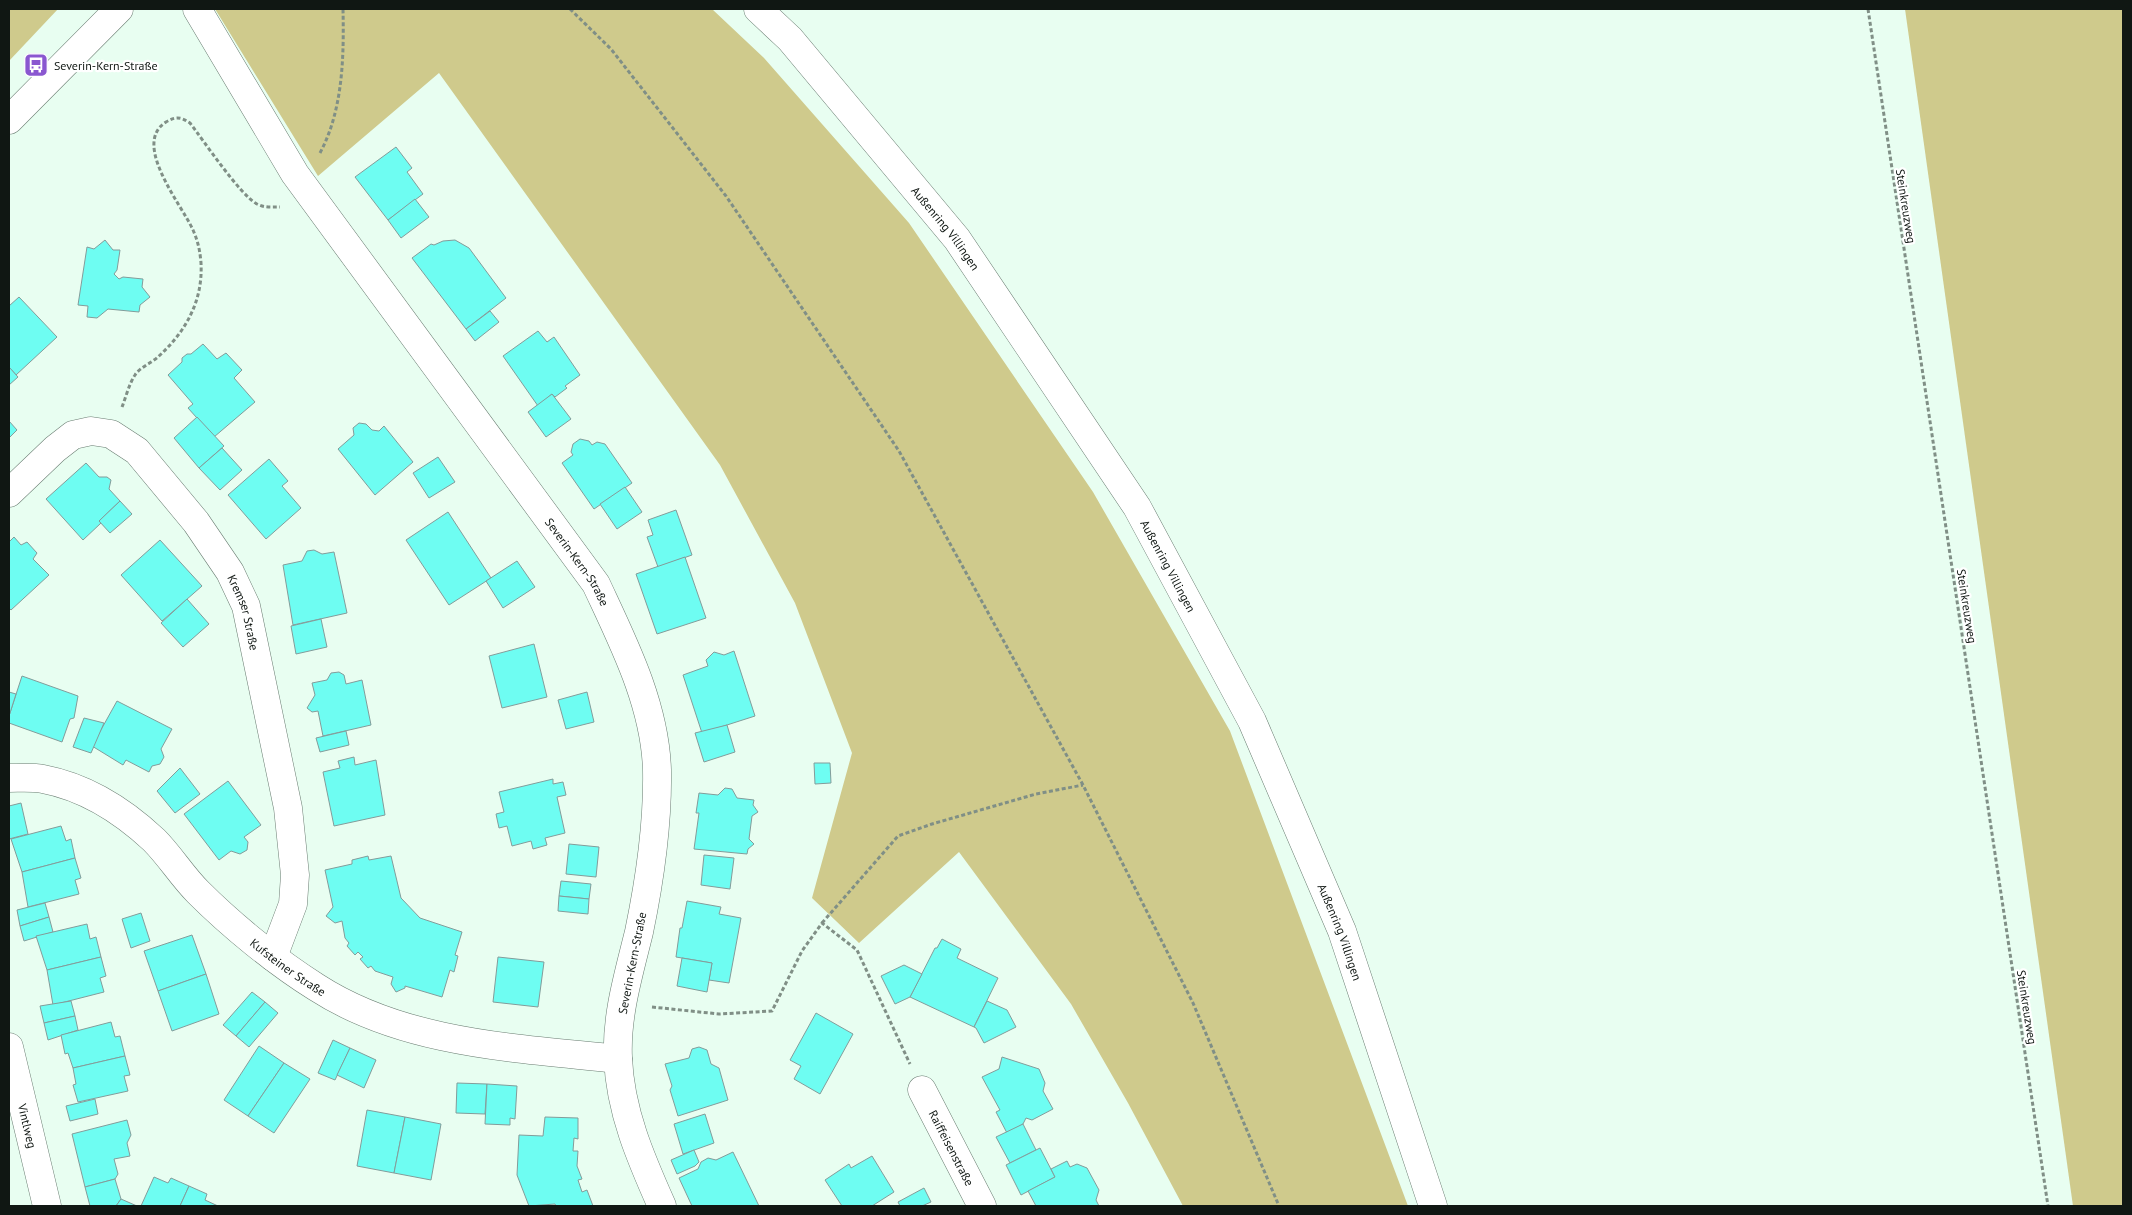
<svg xmlns="http://www.w3.org/2000/svg" width="2132" height="1215" font-family="'PT Sans',sans-serif">
<style>
.green{fill:#cfca8c}
.building{fill:#6efdf2;stroke:#839c9a}
.lines{fill:none;stroke-linecap:round;stroke-linejoin:round}
.minor-casing{stroke:#6a7d72;stroke-width:29}
.tertiary-casing{stroke:#6a7d72;stroke-width:29}
.path{stroke:#808f86;stroke-width:3;stroke-dasharray:4 2.5;stroke-linecap:butt}
.minor{stroke:#fff;stroke-width:28}
.tertiary{stroke:#fff;stroke-width:28}
.labels{text-anchor:middle;dominant-baseline:central;stroke-width:4.5;stroke-linejoin:round;paint-order:stroke}
.poi-label{font-size:12px;fill:#101713;stroke:#fff;text-anchor:start}
.street-label{font-size:12px;fill:#101713;stroke:#fff}
</style>
<rect width="100%" height="100%" fill="#e8fef1"/>
<g class="green">
<path d="M 9,9 L 58,9 L 9,61 Z"/>
<path d="M 215,9 L 712,9 L 764,58 L 909,223 L 1093,492 L 1230,731 L 1408,1206 L 1183,1206 L 1128,1103 L 1071,1004 L 959,852 L 859,943 L 812,898 L 852,753 L 795,603 L 720,465 L 439,73 L 318,176 Z"/>
<path d="M 1905,9 L 2123,9 L 2123,1206 L 2073,1206 Z"/>
</g>
<g class="building">
<path d="M 396,147 L 412,168 L 407,172 L 423,194 L 388,220 L 355,177 Z"/>
<path d="M 415,199 L 429,217 L 401,238 L 388,220 Z"/>
<path d="M 105,240 L 113,250 L 120,250 L 117,270 L 114,274 L 119,279 L 123,277 L 143,279 L 142,287 L 150,297 L 140,305 L 139,312 L 108,309 L 97,318 L 87,317 L 88,306 L 78,305 L 87,247 L 94,249 Z"/>
<path d="M 455,240 L 469,248 L 506,298 L 466,329 L 412,258 L 431,244 L 434,245 L 443,241 Z"/>
<path d="M 19,297 L 57,337 L 16,375 L 9,367 L 9,306 Z"/>
<path d="M 490,311 L 499,322 L 475,341 L 466,329 Z"/>
<path d="M 538,331 L 547,342 L 554,337 L 580,375 L 565,386 L 567,388 L 555,397 L 552,394 L 538,406 L 503,356 Z"/>
<path d="M 203,344 L 217,359 L 226,353 L 242,370 L 234,378 L 255,402 L 214,437 L 188,408 L 193,404 L 168,375 L 182,362 L 182,358 L 187,354 L 191,354 Z"/>
<path d="M 9,367 L 18,377 L 9,385 Z"/>
<path d="M 552,394 L 571,419 L 546,437 L 528,412 Z"/>
<path d="M 197,417 L 224,446 L 199,468 L 174,438 Z"/>
<path d="M 9,421 L 17,430 L 9,438 Z"/>
<path d="M 359,423 L 366,424 L 372,430 L 379,431 L 384,426 L 413,462 L 375,495 L 338,449 L 354,435 L 353,428 Z"/>
<path d="M 580,439 L 589,441 L 592,445 L 597,442 L 605,444 L 632,483 L 594,509 L 562,463 L 573,455 L 571,452 L 573,444 Z"/>
<path d="M 222,448 L 242,470 L 220,490 L 199,468 Z"/>
<path d="M 438,457 L 455,482 L 429,498 L 413,473 Z"/>
<path d="M 269,459 L 288,481 L 282,486 L 301,508 L 266,539 L 228,495 Z"/>
<path d="M 86,463 L 99,477 L 107,477 L 111,480 L 109,489 L 120,501 L 99,521 L 101,523 L 83,540 L 46,499 Z"/>
<path d="M 625,487 L 642,512 L 617,529 L 600,504 Z"/>
<path d="M 120,501 L 132,514 L 110,533 L 99,521 Z"/>
<path d="M 676,510 L 692,555 L 658,567 L 647,537 L 653,535 L 648,520 Z"/>
<path d="M 448,512 L 491,578 L 449,605 L 406,540 Z"/>
<path d="M 14,537 L 21,545 L 27,542 L 37,553 L 33,559 L 49,575 L 11,610 L 9,608 L 9,542 Z"/>
<path d="M 160,540 L 202,586 L 162,621 L 121,575 Z"/>
<path d="M 314,550 L 322,554 L 334,552 L 347,613 L 293,625 L 283,565 L 302,561 L 307,551 Z"/>
<path d="M 685,557 L 706,618 L 657,634 L 636,574 Z"/>
<path d="M 517,561 L 535,587 L 503,608 L 486,581 Z"/>
<path d="M 187,599 L 209,624 L 183,647 L 161,623 Z"/>
<path d="M 321,619 L 327,647 L 296,654 L 291,626 Z"/>
<path d="M 534,644 L 547,697 L 502,708 L 489,656 Z"/>
<path d="M 734,651 L 755,716 L 702,733 L 683,675 L 708,666 L 706,660 L 714,652 L 724,655 Z"/>
<path d="M 339,672 L 344,675 L 346,684 L 362,680 L 371,725 L 323,736 L 318,711 L 312,712 L 307,708 L 315,695 L 312,683 L 327,680 L 331,673 Z"/>
<path d="M 22,676 L 78,696 L 74,718 L 70,719 L 62,742 L 9,723 L 9,716 Z"/>
<path d="M 9,692 L 16,694 L 9,716 Z"/>
<path d="M 587,692 L 594,722 L 566,729 L 558,700 Z"/>
<path d="M 117,701 L 172,729 L 161,749 L 164,757 L 160,764 L 152,766 L 149,772 L 126,760 L 123,765 L 92,746 Z"/>
<path d="M 84,718 L 104,723 L 91,753 L 73,747 Z"/>
<path d="M 727,725 L 735,752 L 704,762 L 695,733 Z"/>
<path d="M 346,731 L 349,745 L 320,752 L 316,738 Z"/>
<path d="M 354,757 L 355,765 L 376,760 L 385,815 L 334,826 L 323,772 L 340,768 L 338,761 Z"/>
<path d="M 814,763 L 830,763 L 831,783 L 815,784 Z"/>
<path d="M 180,768 L 200,794 L 175,813 L 157,791 Z"/>
<path d="M 553,779 L 553,784 L 563,782 L 566,795 L 557,797 L 565,833 L 545,838 L 547,845 L 533,849 L 531,841 L 512,846 L 507,826 L 499,828 L 496,814 L 504,812 L 499,792 Z"/>
<path d="M 228,781 L 261,825 L 244,837 L 248,842 L 247,850 L 240,854 L 231,851 L 219,860 L 184,814 Z"/>
<path d="M 725,788 L 732,789 L 737,798 L 754,800 L 753,805 L 758,812 L 752,816 L 749,839 L 754,844 L 748,849 L 747,854 L 694,849 L 699,813 L 696,813 L 699,793 L 718,795 Z"/>
<path d="M 21,803 L 28,834 L 9,839 L 9,806 Z"/>
<path d="M 61,826 L 66,841 L 71,839 L 75,858 L 22,872 L 11,839 Z"/>
<path d="M 569,844 L 599,847 L 596,877 L 566,874 Z"/>
<path d="M 704,855 L 734,858 L 730,889 L 701,885 Z"/>
<path d="M 368,856 L 369,860 L 391,856 L 401,898 L 420,918 L 462,932 L 455,955 L 458,956 L 454,972 L 450,970 L 442,997 L 405,986 L 405,988 L 396,992 L 391,984 L 393,977 L 375,971 L 371,966 L 368,968 L 360,959 L 363,957 L 358,952 L 355,955 L 347,946 L 349,943 L 345,938 L 342,921 L 335,923 L 326,916 L 333,907 L 325,870 L 352,864 L 352,860 Z"/>
<path d="M 75,858 L 81,878 L 75,880 L 79,894 L 28,907 L 22,872 Z"/>
<path d="M 561,881 L 591,884 L 589,899 L 559,896 Z"/>
<path d="M 559,896 L 589,899 L 588,914 L 558,911 Z"/>
<path d="M 687,901 L 721,907 L 719,914 L 741,918 L 729,983 L 709,980 L 712,963 L 676,957 L 680,928 L 682,928 Z"/>
<path d="M 45,903 L 49,917 L 20,926 L 17,910 Z"/>
<path d="M 141,913 L 150,941 L 131,948 L 122,919 Z"/>
<path d="M 49,917 L 53,932 L 24,941 L 20,926 Z"/>
<path d="M 87,924 L 90,939 L 96,937 L 101,957 L 47,970 L 36,936 Z"/>
<path d="M 192,935 L 206,974 L 158,991 L 144,951 Z"/>
<path d="M 942,939 L 961,949 L 957,958 L 998,978 L 974,1027 L 910,997 L 935,948 L 937,948 Z"/>
<path d="M 101,957 L 106,976 L 100,978 L 104,992 L 53,1005 L 47,970 Z"/>
<path d="M 498,957 L 544,962 L 538,1007 L 493,1002 Z"/>
<path d="M 682,958 L 712,963 L 707,992 L 677,986 Z"/>
<path d="M 904,965 L 922,974 L 910,997 L 895,1004 L 881,976 Z"/>
<path d="M 206,974 L 219,1014 L 172,1031 L 158,991 Z"/>
<path d="M 252,992 L 265,1002 L 236,1036 L 223,1025 Z"/>
<path d="M 71,1001 L 75,1016 L 44,1023 L 40,1006 Z"/>
<path d="M 987,1001 L 1007,1010 L 1016,1027 L 984,1043 L 976,1028 L 974,1027 Z"/>
<path d="M 265,1002 L 278,1013 L 249,1047 L 236,1036 Z"/>
<path d="M 816,1013 L 853,1034 L 820,1094 L 794,1079 L 801,1066 L 790,1060 Z"/>
<path d="M 75,1016 L 78,1030 L 48,1040 L 44,1023 Z"/>
<path d="M 111,1022 L 115,1037 L 120,1036 L 125,1056 L 73,1068 L 68,1053 L 65,1054 L 61,1035 Z"/>
<path d="M 333,1040 L 350,1048 L 335,1080 L 318,1073 Z"/>
<path d="M 259,1046 L 284,1063 L 248,1116 L 224,1100 Z"/>
<path d="M 699,1047 L 707,1050 L 711,1064 L 719,1068 L 728,1100 L 678,1116 L 670,1090 L 672,1086 L 665,1064 L 689,1058 L 692,1049 Z"/>
<path d="M 350,1048 L 376,1060 L 364,1088 L 337,1075 Z"/>
<path d="M 125,1056 L 130,1075 L 124,1076 L 128,1091 L 78,1102 L 73,1085 L 76,1084 L 73,1068 Z"/>
<path d="M 1002,1057 L 1039,1069 L 1045,1083 L 1043,1091 L 1053,1109 L 1032,1120 L 1026,1118 L 1023,1124 L 1007,1133 L 996,1112 L 1000,1110 L 982,1077 L 999,1069 Z"/>
<path d="M 284,1063 L 310,1079 L 274,1133 L 248,1116 Z"/>
<path d="M 457,1083 L 487,1084 L 485,1114 L 456,1113 Z"/>
<path d="M 487,1084 L 517,1086 L 515,1119 L 510,1118 L 510,1125 L 485,1124 Z"/>
<path d="M 95,1099 L 98,1114 L 70,1121 L 66,1106 Z"/>
<path d="M 367,1110 L 405,1117 L 394,1173 L 357,1166 Z"/>
<path d="M 705,1114 L 714,1143 L 683,1154 L 674,1124 Z"/>
<path d="M 405,1117 L 441,1124 L 431,1180 L 394,1173 Z"/>
<path d="M 545,1117 L 578,1118 L 578,1139 L 574,1138 L 573,1151 L 578,1151 L 577,1166 L 582,1179 L 578,1180 L 582,1192 L 587,1190 L 593,1206 L 556,1206 L 555,1204 L 529,1206 L 517,1175 L 519,1135 L 543,1136 Z"/>
<path d="M 127,1120 L 131,1135 L 127,1143 L 130,1156 L 114,1159 L 118,1174 L 115,1179 L 85,1187 L 72,1134 Z"/>
<path d="M 1023,1124 L 1036,1150 L 1010,1163 L 996,1137 Z"/>
<path d="M 1040,1148 L 1055,1177 L 1021,1195 L 1006,1165 Z"/>
<path d="M 694,1150 L 699,1162 L 695,1166 L 677,1174 L 671,1160 Z"/>
<path d="M 733,1152 L 759,1206 L 692,1206 L 679,1178 L 698,1169 L 701,1162 L 708,1158 L 716,1160 Z"/>
<path d="M 872,1156 L 894,1192 L 872,1206 L 842,1206 L 825,1180 L 849,1164 L 851,1168 Z"/>
<path d="M 1067,1161 L 1070,1167 L 1077,1164 L 1087,1168 L 1099,1190 L 1096,1200 L 1099,1206 L 1036,1206 L 1028,1191 L 1055,1177 L 1051,1169 Z"/>
<path d="M 154,1177 L 168,1183 L 171,1178 L 189,1186 L 180,1206 L 141,1206 Z"/>
<path d="M 115,1179 L 121,1199 L 116,1206 L 90,1206 L 85,1187 Z"/>
<path d="M 189,1186 L 207,1194 L 205,1200 L 218,1206 L 180,1206 Z"/>
<path d="M 924,1188 L 931,1202 L 922,1206 L 900,1206 L 898,1202 Z"/>
<path d="M 121,1199 L 137,1206 L 116,1206 Z"/>
</g>
<g class="lines">
<g class="minor-casing">
<g id="minor">
<path id="s1" d="M 197,9 L 295,174 L 596,584 C 623,642 655,704 657,770 C 658,824 650,879 639,932 C 629,973 616,1015 618,1058 C 620,1111 641,1159 662,1206"/>
<path d="M 9,120 L 119,9"/>
<path id="s2" d="M 9,493 L 55,449 L 73,435 L 91,431 L 111,434 L 137,451 L 196,522 L 230,572 L 246,606 L 288,808 L 295,875 L 293,904 L 273,957"/>
<path id="s3" d="M 9,778 C 20,778 32,777 43,779 C 85,787 123,811 154,840 C 170,856 182,876 198,892 C 231,925 276,962 316,987 C 404,1044 516,1048 618,1059"/>
<path id="s4" d="M 9,1047 L 47,1206"/>
<path id="s5" d="M 922,1090 L 982,1206"/>
</g>
</g>
<g class="tertiary-casing">
<g id="tertiary">
<path id="s6" d="M 758,9 L 790,39 L 957,239 L 1137,507 L 1252,721 L 1342,931 L 1433,1206"/>
</g>
</g>
<g class="path">
<path d="M 570,9 L 611,49 L 726,196 L 899,451 L 1083,785 L 1193,1003 L 1279,1206"/>
<path d="M 1868,9 L 2048,1206"/>
<path d="M 320,153 C 343,110 344,57 343,9"/>
<path d="M 122,407 C 126,397 129,384 135,375 C 140,367 152,363 159,356 C 186,331 203,301 201,263 C 200,251 198,241 193,230 C 182,205 131,144 166,122 C 176,116 181,117 190,123 C 204,141 240,195 257,204 C 265,208 271,207 280,207"/>
<path d="M 822,923 L 898,836 L 932,824 L 1036,794 L 1083,785"/>
<path d="M 652,1007 L 719,1014 L 772,1011 L 802,951 L 822,923 L 857,950 L 910,1064"/>
</g>
<use href="#minor" class="minor"/>
<use href="#tertiary" class="tertiary"/>
</g>
<defs>
<g id="bus-square" transform="scale(1.25)"><rect x="-9" y="-9" width="18" height="18" rx="4" fill="#8a57d0" stroke="#fff"/><path d="M-5-6H5V4H4V6H2V4H-2V6H-4V4H-5ZM-3.5-4V0h7V-4ZM-3.5 1.2v1.5H-2V1.2ZM2 1.2v1.5H3.5V1.2Z" fill="#fff"/></g>
</defs>
<g fill-rule="evenodd">
<use href="#bus-square" x="36" y="65"/>
</g>
<g class="labels">
<g class="poi-label">
<text x="54" y="65">Severin-Kern-Straße</text>
</g>
<g class="street-label">
<text transform="translate(1906 206) rotate(81)">Steinkreuzweg</text>
<text stroke="none"><textPath href="#s6" startOffset="289">Außenring Villingen</textPath></text>
<text stroke="none"><textPath href="#s1" startOffset="672">Severin-Kern-Straße</textPath></text>
<text stroke="none"><textPath href="#s6" startOffset="694">Außenring Villingen</textPath></text>
<text transform="translate(1967 606) rotate(81)">Steinkreuzweg</text>
<text stroke="none"><textPath href="#s2" startOffset="352">Kremser Straße</textPath></text>
<text stroke="none"><textPath href="#s6" startOffset="1099">Außenring Villingen</textPath></text>
<text transform="translate(632 963) rotate(-79)">Severin-Kern-Straße</text>
<text stroke="none"><textPath href="#s3" startOffset="348">Kufsteiner Straße</textPath></text>
<text transform="translate(2027 1007) rotate(81)">Steinkreuzweg</text>
<text stroke="none"><textPath href="#s4" startOffset="81">Vintlweg</textPath></text>
<text stroke="none"><textPath href="#s5" startOffset="65">Raiffeisenstraße</textPath></text>
</g>
</g>
<rect width="2132" height="1215" fill="none" stroke="#101713" stroke-width="20"/>
</svg>
